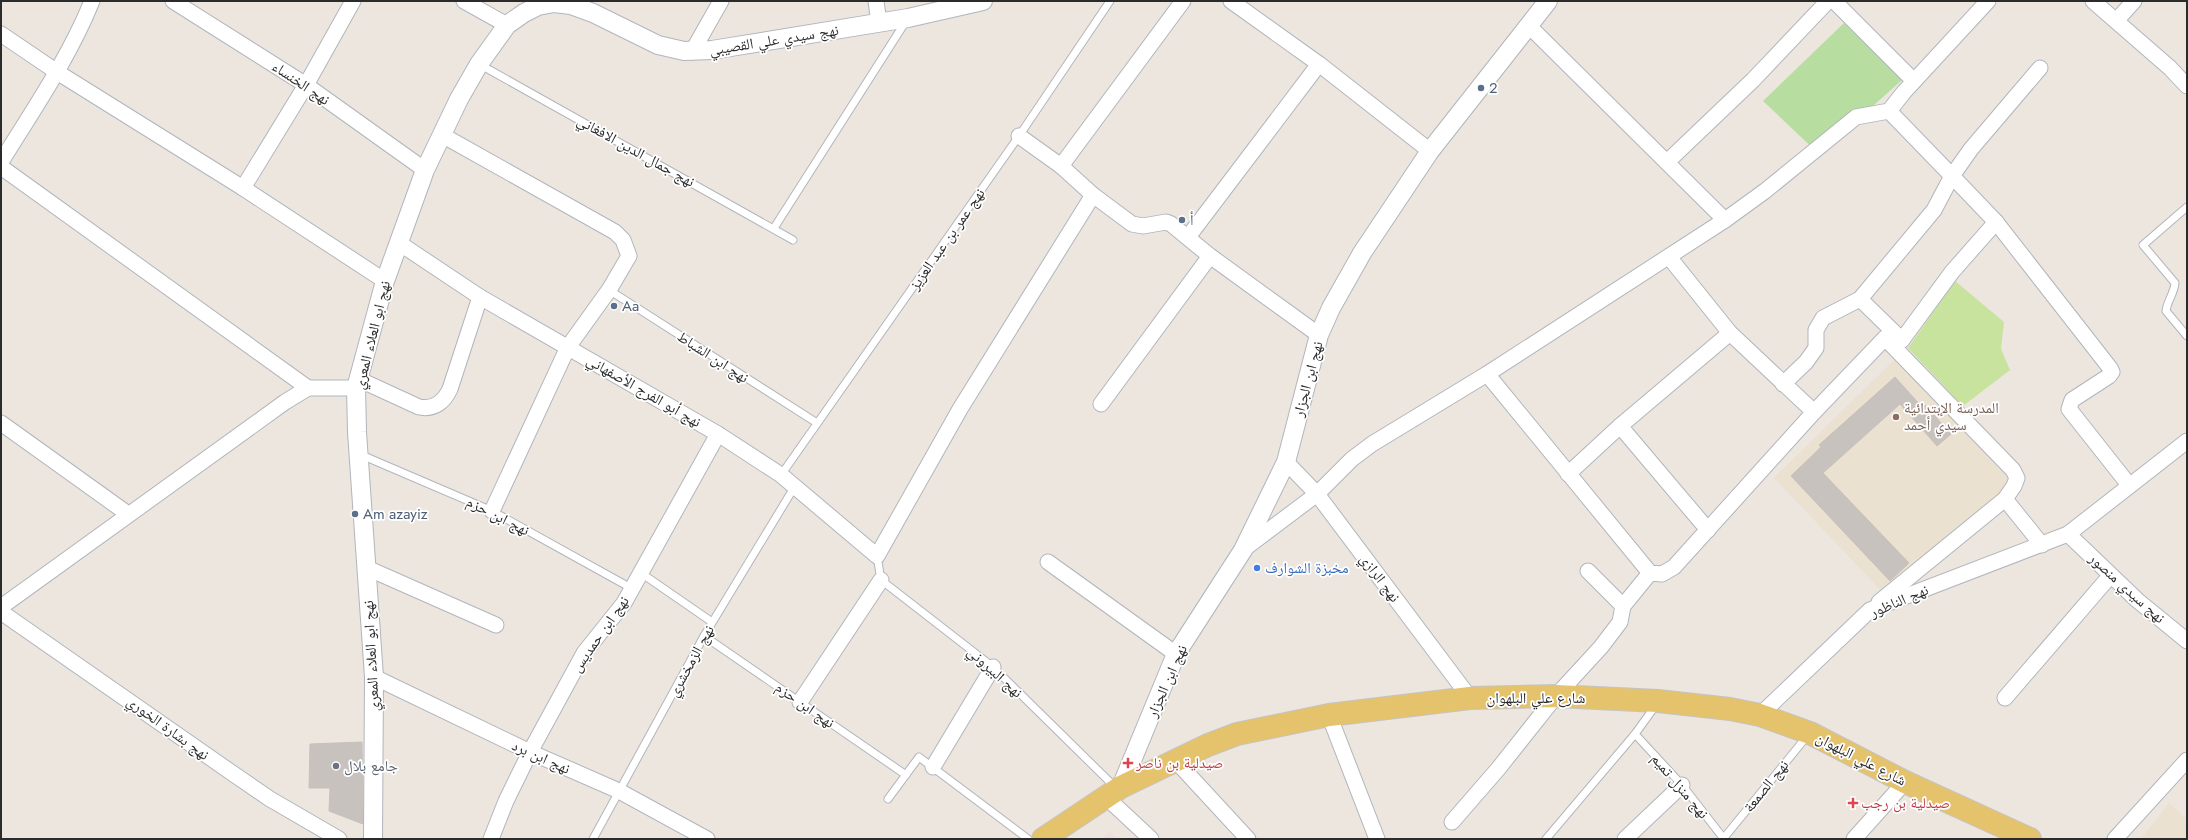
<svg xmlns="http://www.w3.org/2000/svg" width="2188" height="840" font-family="Jost,'Noto Naskh Arabic',sans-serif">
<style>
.education{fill:#ebe1d0}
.medical{fill:#f1dddf}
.green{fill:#b7dda0}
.pitch{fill:#c8e39d}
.building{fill:#c7c2be;stroke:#c7c1b8}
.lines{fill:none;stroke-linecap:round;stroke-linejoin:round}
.service-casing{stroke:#b2b5bd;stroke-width:9}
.minor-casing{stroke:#b2b5bd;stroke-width:17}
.tertiary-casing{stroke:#b2b5bd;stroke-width:20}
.primary-casing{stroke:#c4c4c4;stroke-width:24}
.service{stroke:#fff;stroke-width:7}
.minor{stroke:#fff;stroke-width:15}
.tertiary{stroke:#fff;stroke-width:18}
.primary{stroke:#e4c36c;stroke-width:22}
.service-dot{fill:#5c6f8a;stroke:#fff;stroke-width:1.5}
.education-dot{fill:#8d6e63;stroke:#fff;stroke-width:1.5}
.shop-dot{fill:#3f7fe0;stroke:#fff;stroke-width:1.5}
.health-dot{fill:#e0444e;stroke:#fff;stroke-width:1.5}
.worship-dot{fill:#6b7280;stroke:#fff;stroke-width:1.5}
.labels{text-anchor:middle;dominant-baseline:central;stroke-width:3.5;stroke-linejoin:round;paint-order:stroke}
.street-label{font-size:15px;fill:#2b2b2b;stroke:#fff}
.service-label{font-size:15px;fill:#4e5e75;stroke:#fff;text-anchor:start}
.education-label{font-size:15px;fill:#785e54;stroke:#fff;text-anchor:start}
.shop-label{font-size:15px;fill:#366cbe;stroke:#fff;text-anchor:start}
.health-label{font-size:15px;fill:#be3a42;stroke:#fff;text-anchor:start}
.worship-label{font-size:15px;fill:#5b616d;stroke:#fff;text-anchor:start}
</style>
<rect width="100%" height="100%" fill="#ece6df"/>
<g class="education">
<path d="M 1898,356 L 2016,479 L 1890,600 L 1774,478 Z"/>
<path d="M 2169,803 L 2187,819 L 2187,839 L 2141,839 Z"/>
</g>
<path class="medical" d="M 1110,832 L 1117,839 L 1100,839 Z"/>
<path class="green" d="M 1844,23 L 1902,80 L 1819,154 L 1763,101 Z"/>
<path class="pitch" d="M 1955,281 L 2004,322 L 2001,349 L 2010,370 L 1963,406 L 1908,348 Z"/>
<g class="building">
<path d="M 1895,377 L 1922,407 L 1925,405 L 1951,434 L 1937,446 L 1900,404 L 1823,473 L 1909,563 L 1890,581 L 1791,476 L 1821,447 L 1819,445 Z"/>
<path d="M 362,742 L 363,814 L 363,824 L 329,811 L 330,788 L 309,788 L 310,744 Z"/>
</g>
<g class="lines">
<g class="service-casing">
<g id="service">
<path d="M 479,64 L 793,240"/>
<path d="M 2187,207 L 2143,245 L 2175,283 C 2174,294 2167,301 2166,311 L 2187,336"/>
<path d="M 774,228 L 906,21"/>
<path d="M 609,290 L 817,423"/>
<path d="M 359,454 L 492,511 L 631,588"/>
<path d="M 781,475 L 1019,136 L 1110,1"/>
<path d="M 877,556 L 881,580 L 993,667 L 1116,788"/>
<path d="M 641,573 L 712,622"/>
<path d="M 704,636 L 906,775"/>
<path d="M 1635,734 L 1682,785 L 1724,839"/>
<path d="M 888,799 L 919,757 L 1028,839"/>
<path d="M 593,839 L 704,636 L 795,486"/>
<path d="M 1546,839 L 1635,734 L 1656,705"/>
<path d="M 1723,839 L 1808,735"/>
</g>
</g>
<g class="minor-casing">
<g id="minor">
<path d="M 173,1 L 306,85 L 425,170"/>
<path d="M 464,1 L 507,25"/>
<path d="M 876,1 L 879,23"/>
<path d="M 1231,1 L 1319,64 L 1430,151"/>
<path d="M 1834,1 L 1914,81"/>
<path d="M 2093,1 L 2170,68 L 2187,86"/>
<path d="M 2116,21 L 2134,1"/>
<path d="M 1528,25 L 1725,220"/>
<path d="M 1,34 L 57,72 L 243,188 L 385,281"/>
<path d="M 692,52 L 721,1"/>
<path d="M 2040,68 L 1971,149 L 1952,176 L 1996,222 L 2110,368 L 2112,372 L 2109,376 L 2072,400 L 2069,409 L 2129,485"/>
<path d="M 442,135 L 615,232 L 623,240 L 629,256 L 609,290 L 568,347 L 492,511"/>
<path d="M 1019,136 L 1061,166 L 1093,195 L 1132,224 L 1143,226 L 1166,222 L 1171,224 L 1210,256 L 1319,335"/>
<path d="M 1,162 C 33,110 69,58 92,1"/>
<path d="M 1667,162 L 1753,80 L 1828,1"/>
<path d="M 1061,166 L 1183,1"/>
<path d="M 1,167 L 308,388"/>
<path d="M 243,188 L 306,85 L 353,1"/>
<path d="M 1188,237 L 1319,64"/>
<path d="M 399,243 L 480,297 L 718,434 L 781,475 L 877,556 L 960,409 L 1093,195"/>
<path d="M 1669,257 L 1730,333 L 1814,412"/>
<path d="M 1860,299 L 1902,340"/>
<path d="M 1487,374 L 1650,573 L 1662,574 L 1674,567 L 1814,412 L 1885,338 L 1902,340 L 1952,272 L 1996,222"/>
<path d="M 358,379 L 419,407 C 434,410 444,402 450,389 L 480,297"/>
<path d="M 1783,384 L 1806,362 L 1816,348 L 1816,330 L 1823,318 L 1860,299 L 1934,210 L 1952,176 L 1889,111"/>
<path d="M 1101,404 L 1210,256"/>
<path d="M 1,423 L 128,514"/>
<path d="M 1620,426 L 1708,530"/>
<path d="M 1286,462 L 1317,494 L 1470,698"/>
<path d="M 1568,474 L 1620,426 L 1730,333"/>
<path d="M 2005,499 L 2042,545"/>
<path d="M 2068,534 L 2137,600 L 2187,641"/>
<path d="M 1244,549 L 1317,494 L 1352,459 L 1372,444 L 1487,374 L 1725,220 L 1765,191 L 1856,117 L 1889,111 L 1904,92 L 1988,1"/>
<path d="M 1048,562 L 1176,654"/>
<path d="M 367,568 L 496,625"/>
<path d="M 1879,602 L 2005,499 L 2014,486 L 2017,478 L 2013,470 L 1885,338"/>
<path d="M 1623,606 L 1650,573"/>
<path d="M 1,607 L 285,402 L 308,388 L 356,388"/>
<path d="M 1,612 L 235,775 L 270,799 L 339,839"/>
<path d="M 374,677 L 530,752 L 619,791 L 707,839"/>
<path d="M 2005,698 L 2110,576"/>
<path d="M 800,702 L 881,580"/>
<path d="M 1329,715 L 1377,839"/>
<path d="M 1760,715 L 1870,610 L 2068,534 L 2187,441"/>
<path d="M 1175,760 L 1248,839"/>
<path d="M 933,767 L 993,667"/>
<path d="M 1106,797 L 1151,839"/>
<path d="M 1452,822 L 1498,769 L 1556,696 L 1601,647 L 1620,622 L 1623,606 L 1588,571"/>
<path d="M 491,839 L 506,801 L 530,752 L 584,653 L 624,603 L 718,434"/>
<path d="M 1625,839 L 1682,785"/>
<path d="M 1854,839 L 1905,782"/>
<path d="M 2115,839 L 2187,760"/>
</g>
</g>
<g class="tertiary-casing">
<g id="tertiary">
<path d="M 1121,787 L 1176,654 L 1243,550 L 1286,462 L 1319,335 L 1331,308 L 1362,253 L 1430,151 L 1548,1"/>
<path d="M 373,839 L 374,677 L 357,432 L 356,388 L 385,281 L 425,170 L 459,99 L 479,64 L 507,25 L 524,13 L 538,6 L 554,3 L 571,5 L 593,13 L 658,45 L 684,51 L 712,50 L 908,18 L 983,1"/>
</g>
</g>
<g class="primary-casing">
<path id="primary" d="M 1043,839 L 1121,787 L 1208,745 L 1237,734 L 1329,715 L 1470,698 L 1556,696 L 1658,701 L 1730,709 L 1760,715 L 1810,733 L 1905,782 L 2030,839"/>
</g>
<use href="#service" class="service"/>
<use href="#minor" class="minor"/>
<use href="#tertiary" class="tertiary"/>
<use href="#primary" class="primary"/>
</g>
<g class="service-dot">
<circle cx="1481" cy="88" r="4"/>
<circle cx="1182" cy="220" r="4"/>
<circle cx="614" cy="306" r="4"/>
<circle cx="355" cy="514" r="4"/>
</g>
<circle class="education-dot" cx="1896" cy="417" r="4"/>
<circle class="shop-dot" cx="1257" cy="568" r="4"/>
<g class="health-dot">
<path d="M1126 757h4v4h4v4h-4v4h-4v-4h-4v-4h4z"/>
<path d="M1851 797h4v4h4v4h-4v4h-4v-4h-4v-4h4z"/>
</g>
<circle class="worship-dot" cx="336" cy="766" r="4"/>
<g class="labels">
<g class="street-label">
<text transform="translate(774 40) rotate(-9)">نهج سيدي علي القصيبي</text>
<text transform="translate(301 83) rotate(34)">نهج الخنساء</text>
<text transform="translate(636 151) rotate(29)">نهج جمال الدين الافغاني</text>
<text transform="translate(947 239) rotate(-55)">نهج عمر بن عبد العزيز</text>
<text transform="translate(372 335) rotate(-76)">نهج ابو العلاء المعري</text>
<text transform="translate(713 357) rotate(33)">نهج ابن الشباط</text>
<text transform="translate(1308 379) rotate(-75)">نهج ابن الجزار</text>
<text transform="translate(644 391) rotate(30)">نهج أبو الفرج الأصفهاني</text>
<text transform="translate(498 516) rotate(27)">نهج ابن حزم</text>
<text transform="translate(1380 578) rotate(53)">نهج الرازي</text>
<text transform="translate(2127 588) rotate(42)">نهج سيدي منصور</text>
<text transform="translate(1899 601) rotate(-23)">نهج الناظور</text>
<text transform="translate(600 634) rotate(-55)">نهج ابن حمديس</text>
<text transform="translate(371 656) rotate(-93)">نهج ابو العلاء المعري</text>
<text transform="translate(691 661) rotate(-61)">نهج الزمخشري</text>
<text transform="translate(995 672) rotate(42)">نهج البيروني</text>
<text transform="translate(1167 681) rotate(-66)">نهج ابن الجزار</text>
<text x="1536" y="698">شارع علي البلهوان</text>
<text transform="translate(805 705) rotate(35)">نهج ابن حزم</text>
<text transform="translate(168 728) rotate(36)">نهج بشارة الخوري</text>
<text transform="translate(541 757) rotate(24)">نهج ابن برد</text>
<text transform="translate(1861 759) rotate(27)">شارع علي البلهوان</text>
<text transform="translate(1680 786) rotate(50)">نهج منزل تميم</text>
<text transform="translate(1766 786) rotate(-51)">نهج الصمعة</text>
</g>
<g class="service-label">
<text x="1489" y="88">2</text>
<text x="1190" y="220">أ</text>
<text x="622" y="306">Aa</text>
<text x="363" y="514">Am azayiz</text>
</g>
<g class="education-label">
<text x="1904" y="408">المدرسة الإبتدائية<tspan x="1904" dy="17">سيدي أحمد</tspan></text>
</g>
<g class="shop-label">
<text x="1265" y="568">مخبزة الشوارف</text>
</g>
<g class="health-label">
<text x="1136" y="763">صيدلية بن ناصر</text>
<text x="1861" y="803">صيدلية بن رجب</text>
</g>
<g class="worship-label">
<text x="344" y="766">جامع بلال</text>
</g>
</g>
<rect width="2188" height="840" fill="none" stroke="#2b2b2b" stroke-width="4"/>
</svg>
